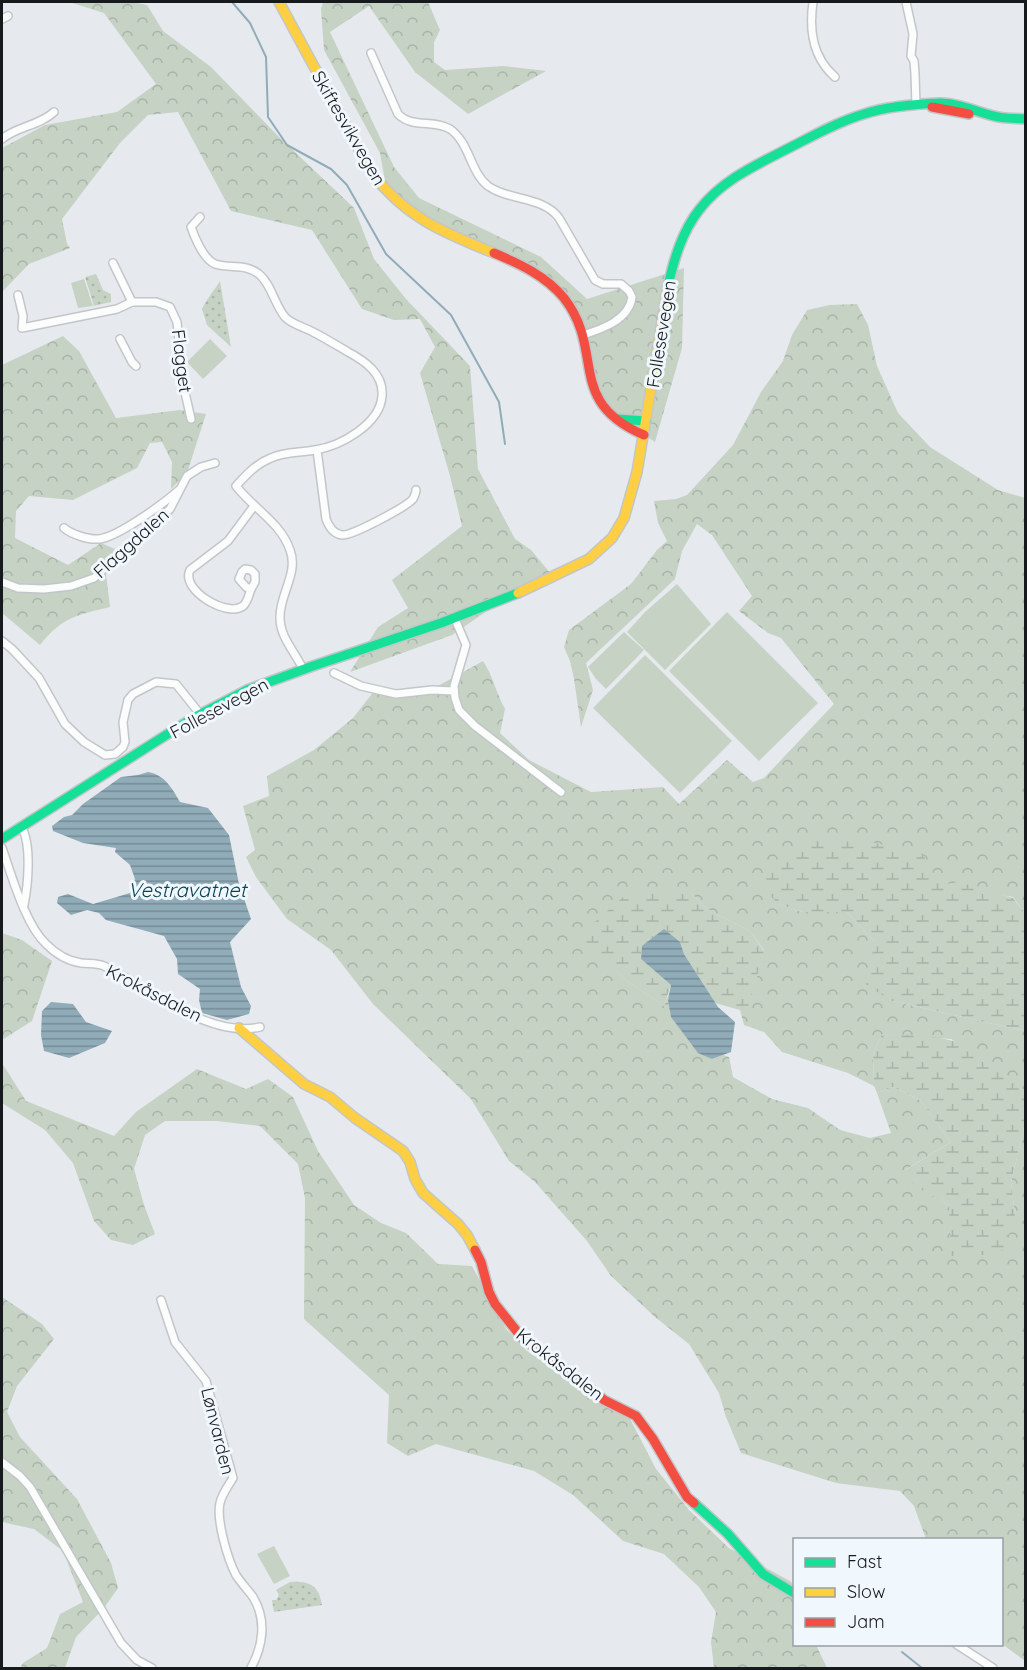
<svg xmlns="http://www.w3.org/2000/svg" width="1027" height="1670" font-family="Quicksand,sans-serif">
<style>
.grass{fill:url(#grass-dots)}
.forest{fill:url(#forest-crowns)}
.wetland{fill:url(#wetland-marsh)}
.pitch{fill:#c6d2c4}
.water{fill:url(#water-rules)}
.lines{fill:none;stroke-linecap:round;stroke-linejoin:round}
.stream{stroke:#91acb9;stroke-width:2}
.street-casing{stroke:#c3c6c9;stroke-width:10}
.fast-casing{stroke:#c3c6c9;stroke-width:12}
.slow-casing{stroke:#c3c6c9;stroke-width:12}
.jam-casing{stroke:#c3c6c9;stroke-width:12}
.street{stroke:#fbfcfc;stroke-width:7}
.fast{stroke:#16e098;stroke-width:9}
.slow{stroke:#ffcf43;stroke-width:9}
.jam{stroke:#f24e42;stroke-width:9}
.labels{text-anchor:middle;dominant-baseline:central;stroke-width:6;stroke-linejoin:round;paint-order:stroke}
.street-label{font-size:18px;fill:#171a1c;stroke:#f0f7fd}
.water-label{font-size:20px;font-style:italic;fill:#0c4355;stroke:#f0f7fd}
</style>
<defs>
<pattern id="grass-dots" width="8" height="8" patternUnits="userSpaceOnUse" patternTransform="scale(1.5)"><rect width="8" height="8" fill="#c6d2c4"/><path d="M2 2h.1M6 6h.1" fill="none" stroke="#a9b4a8" stroke-width="1.8" stroke-linecap="round"/></pattern>
<pattern id="forest-crowns" width="20" height="18" patternUnits="userSpaceOnUse" patternTransform="scale(1.5)"><rect width="20" height="18" fill="#c5d2c4"/><path d="M2 6a3 3 0 1 1 6 0M12 15a3 3 0 1 1 6 0" fill="none" stroke="#a8b4a8"/></pattern>
<pattern id="wetland-marsh" width="20" height="14" patternUnits="userSpaceOnUse" patternTransform="scale(1.5)"><rect width="20" height="14" fill="#c6d2c4"/><path d="M1 5h8M5 5V1M11 12h8M15 12V8" fill="none" stroke="#a9b4a8"/></pattern>
<pattern id="water-rules" width="6" height="5" patternUnits="userSpaceOnUse" patternTransform="scale(1.5)"><rect width="6" height="5" fill="#91acb9"/><path d="M0 2.5h6" fill="none" stroke="#758b96"/></pattern>
</defs>
<rect width="100%" height="100%" fill="#e6eaee"/>
<g class="grass">
<path d="M 96,274 L 103,290 L 111,294 L 111,302 L 94,306 L 85,277 Z"/>
<path d="M 220,281 L 231,347 L 207,325 L 202,309 C 207,298 214,291 220,281 Z"/>
<path d="M 290,1582 C 309,1581 319,1585 322,1605 L 274,1612 L 272,1600 L 276,1600 L 279,1595 L 276,1590 Z"/>
</g>
<g class="forest">
<path d="M 69,2 L 132,2 L 147,5 L 163,31 L 211,67 L 277,135 L 354,208 L 374,259 L 406,299 L 470,366 L 478,469 L 515,539 L 531,550 L 557,581 L 522,587 L 452,635 L 350,672 L 378,627 L 408,608 L 392,580 L 462,526 L 450,476 L 420,373 L 435,347 L 420,319 L 394,320 L 362,309 L 312,230 L 231,211 L 178,112 L 148,115 L 120,143 L 62,219 L 67,244 L 70,248 L 29,264 L 2,292 L 2,148 L 45,125 L 117,112 L 156,84 L 104,13 Z"/>
<path d="M 323,2 L 428,2 L 440,30 L 434,42 L 434,62 L 445,70 L 503,66 L 546,71 L 468,114 L 415,72 L 369,6 L 330,32 L 394,167 L 419,198 L 541,257 L 587,299 L 684,268 L 682,348 L 655,442 L 597,403 L 574,313 L 535,276 L 425,226 L 385,181 L 380,153 L 324,50 L 321,9 Z"/>
<path d="M 857,304 L 868,325 L 877,366 L 898,413 L 930,447 L 998,490 L 1025,498 L 1025,913 L 1013,897 L 940,885 L 778,904 L 802,912 L 847,912 L 875,942 L 892,1001 L 1025,1031 L 1025,1091 L 951,1039 L 882,1034 L 873,1053 L 874,1086 L 848,1073 L 782,1052 L 764,1032 L 744,1025 L 740,1010 L 748,1009 L 764,950 L 750,931 L 707,909 L 691,893 L 580,936 L 627,981 L 664,1006 L 670,991 L 668,1000 L 712,1059 L 723,1055 L 729,1057 L 733,1077 L 772,1099 L 808,1108 L 840,1130 L 870,1138 L 891,1133 L 877,1093 L 893,1087 L 920,1100 L 951,1142 L 905,1170 L 917,1187 L 949,1205 L 1015,1214 L 1011,1182 L 1025,1124 L 1025,1661 L 1002,1644 L 1002,1540 L 926,1539 L 914,1506 L 900,1491 L 836,1483 L 741,1453 L 726,1417 L 719,1393 L 689,1344 L 655,1317 L 611,1276 L 587,1241 L 535,1182 L 509,1161 L 471,1099 L 373,1004 L 331,950 L 287,919 L 256,877 L 246,857 L 255,850 L 243,806 L 269,796 L 267,776 L 314,750 L 353,718 L 375,690 L 398,693 L 436,687 L 483,661 C 493,676 496,693 505,709 L 500,733 L 529,760 L 591,792 L 663,787 L 679,804 L 727,760 L 753,782 L 764,778 L 834,704 L 781,638 L 768,633 L 739,611 L 752,596 L 712,535 L 697,524 L 682,551 L 675,579 L 586,663 L 593,690 L 581,727 L 574,679 L 570,661 L 564,647 L 569,630 L 631,584 L 657,550 L 667,541 L 658,523 L 654,501 L 676,499 L 687,495 L 733,445 L 761,392 L 783,361 L 792,335 L 807,310 L 830,305 Z"/>
<path d="M 63,336 L 79,351 L 116,418 L 180,410 L 206,414 L 187,473 L 171,489 L 172,462 L 162,442 L 150,443 L 137,468 L 73,500 L 29,496 L 16,511 L 15,538 L 68,565 L 101,543 L 122,552 L 105,566 L 110,607 C 77,615 62,617 40,645 L 2,613 L 2,365 Z"/>
<path d="M 2,933 L 22,940 L 52,961 L 32,1021 L 2,1040 Z"/>
<path d="M 2,1063 L 26,1101 L 114,1136 L 136,1112 L 197,1069 L 246,1089 L 268,1079 L 293,1097 L 318,1151 L 354,1205 L 381,1223 L 406,1233 L 438,1264 L 472,1266 L 506,1329 L 527,1351 L 624,1416 L 629,1417 L 656,1469 L 689,1510 L 729,1548 L 790,1581 L 794,1585 L 794,1644 L 816,1645 L 827,1668 L 714,1668 L 711,1642 L 716,1612 L 699,1587 L 664,1554 L 623,1541 L 573,1495 L 534,1471 L 436,1444 L 408,1456 L 387,1443 L 389,1395 L 304,1319 L 305,1198 L 298,1164 L 260,1126 L 216,1121 L 165,1121 L 145,1135 L 134,1169 L 144,1205 L 155,1234 L 133,1245 L 111,1240 L 94,1221 L 73,1163 L 45,1130 L 2,1103 Z"/>
<path d="M 2,1297 L 42,1324 L 54,1339 L 17,1386 L 7,1412 L 20,1437 L 77,1499 L 111,1563 L 118,1588 L 104,1608 L 76,1637 L 65,1668 L 20,1668 L 23,1663 L 47,1648 L 60,1614 L 83,1602 L 63,1551 L 34,1529 L 2,1522 Z"/>
</g>
<g class="wetland">
<path d="M 846,837 L 922,853 L 940,885 L 959,882 L 1013,898 L 1025,913 L 1025,1031 L 892,1001 L 866,985 L 875,942 L 847,912 L 802,912 L 778,904 L 763,888 L 769,868 L 811,842 Z"/>
<path d="M 630,891 L 691,893 L 707,909 L 750,931 L 764,951 L 748,1010 L 740,1010 L 715,1003 L 684,954 L 680,942 L 642,946 L 641,959 L 671,985 L 664,1006 L 627,981 L 579,936 Z"/>
<path d="M 882,1034 C 916,1035 954,1034 982,1055 C 997,1067 1010,1080 1025,1091 L 1025,1124 L 1011,1182 L 1015,1214 L 1004,1250 L 984,1255 L 951,1256 L 949,1205 L 916,1187 L 904,1171 L 951,1142 L 920,1100 L 893,1087 L 877,1093 L 874,1086 L 873,1053 Z"/>
</g>
<g class="pitch">
<path d="M 84,279 L 93,306 L 78,308 L 71,283 Z"/>
<path d="M 210,339 L 227,356 L 203,379 L 187,362 Z"/>
<path d="M 677,584 L 711,624 L 665,670 L 627,632 L 645,612 Z"/>
<path d="M 727,612 L 818,703 L 759,761 L 669,671 Z"/>
<path d="M 624,632 L 644,650 L 606,689 L 596,679 L 588,667 Z"/>
<path d="M 645,655 L 732,741 L 680,793 L 593,708 Z"/>
<path d="M 274,1546 L 290,1576 L 274,1584 L 257,1554 Z"/>
</g>
<g class="water">
<path d="M 148,772 C 165,775 172,788 180,802 L 208,808 L 229,835 L 239,884 L 251,919 L 230,942 L 241,987 L 251,1006 L 249,1014 L 227,1020 L 202,1013 L 199,1000 L 200,989 L 178,974 L 177,959 L 164,936 L 106,920 L 99,913 L 87,910 L 71,915 L 57,903 L 58,897 L 68,894 L 93,904 L 130,893 L 135,879 L 130,865 L 115,852 L 116,848 L 83,843 L 53,831 L 52,826 L 64,817 L 72,815 L 83,804 L 121,777 L 138,775 Z"/>
<path d="M 664,929 L 680,942 L 684,954 L 718,1007 L 735,1022 L 731,1052 L 712,1059 L 698,1053 L 671,1017 L 668,1000 L 671,985 L 641,959 L 642,946 Z"/>
<path d="M 51,1002 L 73,1004 L 86,1022 L 112,1031 L 105,1043 L 69,1058 L 44,1051 L 41,1035 L 42,1011 Z"/>
</g>
<g class="lines">
<g class="stream">
<path d="M 232,2 L 250,23 L 266,57 L 268,117 L 287,145 L 331,169 L 347,185 L 386,254 L 451,315 L 499,402 L 505,444"/>
<path d="M 902,1652 L 922,1668"/>
</g>
<g class="street-casing">
<g id="street">
<path d="M 813,2 C 809,30 812,57 835,77"/>
<path d="M 906,2 L 913,34 L 911,56 L 914,61 L 915,74 L 916,105"/>
<path d="M 2,19 L 8,16"/>
<path d="M 371,53 L 398,114 C 413,129 433,119 450,129 C 470,143 470,172 488,186 C 509,201 543,196 559,218 L 595,280 L 603,284 L 621,284 L 629,291 L 632,297 C 629,320 602,329 583,335"/>
<path d="M 2,139 C 17,126 39,126 54,112"/>
<path d="M 200,217 L 191,227 C 195,238 203,259 215,264 C 231,269 244,263 259,274 C 272,285 274,304 285,317 C 291,324 304,327 313,332 C 325,338 336,345 348,352 C 365,361 384,374 382,396 C 380,424 341,446 315,450 C 300,453 285,451 271,458 C 256,464 247,474 236,486 C 253,508 281,523 290,550 C 299,573 279,595 280,618 C 280,637 295,652 303,669"/>
<path d="M 113,263 L 132,302"/>
<path d="M 18,295 L 23,316 L 22,328 L 117,309 L 132,302 L 156,302 L 170,307 L 177,322 L 184,388 L 191,419"/>
<path d="M 120,339 L 132,362 L 136,366"/>
<path d="M 317,450 L 326,519 C 329,527 334,534 342,535 C 352,536 406,507 413,499 C 414,497 416,492 416,490"/>
<path d="M 64,528 C 71,534 88,540 99,539 C 118,537 163,504 179,490"/>
<path d="M 245,569 L 251,570 L 255,574 L 255,582 L 251,589 L 246,587 L 239,579 L 242,572 Z"/>
<path d="M 2,582 L 18,588 L 44,589 L 71,586 L 94,578 L 170,509 L 187,476 L 201,467 L 215,463"/>
<path d="M 251,589 C 249,594 248,602 243,606 C 228,618 180,590 190,570 L 228,541 L 254,506"/>
<path d="M 455,619 L 466,645 L 454,686 L 455,698 L 459,710 L 475,726 L 561,792"/>
<path d="M 2,641 L 12,649 L 39,678 L 65,724 L 84,742 L 105,755 L 115,754 L 123,747 L 125,742 L 123,722 L 128,700 L 133,694 L 156,682 L 176,684 L 200,714"/>
<path d="M 334,673 L 361,686 L 396,694 L 432,690 L 454,691"/>
<path d="M 21,826 C 32,844 28,885 24,905"/>
<path d="M 2,848 C 12,876 25,924 46,944 C 56,954 67,961 81,963 C 89,964 97,963 104,966 C 149,987 208,1039 260,1027"/>
<path d="M 161,1300 L 175,1342 L 206,1381 L 233,1478 C 228,1486 222,1494 220,1503 C 216,1520 228,1560 236,1575 C 241,1583 248,1590 253,1597 C 267,1620 263,1646 251,1668"/>
<path d="M 2,1462 L 20,1476 L 30,1487 L 121,1643 L 137,1660 L 152,1668"/>
<path d="M 956,1644 L 993,1668"/>
</g>
</g>
<g class="fast-casing">
<g id="fast">
<path d="M 668,286 C 674,259 682,232 699,210 C 722,180 756,165 789,148 C 813,136 837,122 864,114 C 888,106 915,104 941,103 C 958,103 977,112 994,116 C 1004,119 1016,118 1026,119"/>
<path d="M 618,419 L 646,421"/>
<path d="M 2,839 L 193,718 L 247,690 L 310,667 L 441,623 L 518,593"/>
<path d="M 694,1503 L 728,1534 L 763,1574 L 794,1593"/>
</g>
</g>
<g class="slow-casing">
<g id="slow">
<path d="M 279,2 L 371,172 C 406,218 443,232 494,253"/>
<path d="M 518,593 L 589,559 L 612,538 L 624,518 L 637,472 L 668,286"/>
<path d="M 239,1028 L 304,1084 L 330,1097 L 355,1118 L 403,1151 L 410,1162 L 415,1179 L 423,1193 L 458,1224 L 467,1235 L 475,1250"/>
</g>
</g>
<g class="jam-casing">
<g id="jam">
<path d="M 932,107 L 969,114"/>
<path d="M 494,253 C 520,264 546,276 564,298 C 606,352 565,401 644,435"/>
<path d="M 475,1250 L 481,1262 L 489,1292 L 495,1304 L 523,1339 L 580,1380 L 604,1400 L 636,1416 L 653,1439 L 687,1497 L 694,1503"/>
</g>
</g>
<use href="#street" class="street"/>
<use href="#fast" class="fast"/>
<use href="#slow" class="slow"/>
<use href="#jam" class="jam"/>
</g>
<g class="labels">
<g class="street-label">
<text transform="translate(349 128) rotate(60)">Skiftesvikvegen</text>
<text transform="translate(661 334) rotate(-81)">Follesevegen</text>
<text transform="translate(182 361) rotate(83)">Flagget</text>
<text transform="translate(131 543) rotate(-42)">Flaggdalen</text>
<text transform="translate(219 708) rotate(-28)">Follesevegen</text>
<text transform="translate(154 993) rotate(27)">Krokåsdalen</text>
<text transform="translate(560 1364) rotate(38)">Krokåsdalen</text>
<text transform="translate(218 1431) rotate(76)">Lønvarden</text>
</g>
<g class="water-label">
<text x="187" y="889">Vestravatnet</text>
</g>
</g>
<rect width="1027" height="1670" fill="none" stroke="#171a1c" stroke-width="6"/>
<rect x="793" y="1538" width="210" height="108" fill="#f0f7fd" stroke="#999fa3" stroke-width="1.5"/>
<rect x="805" y="1558" width="30" height="9" fill="#16e098" stroke="#999fa3" stroke-width="1.5"/>
<text x="847" y="1568" font-size="18" fill="#171a1c">Fast</text>
<rect x="805" y="1588" width="30" height="9" fill="#ffcf43" stroke="#999fa3" stroke-width="1.5"/>
<text x="847" y="1598" font-size="18" fill="#171a1c">Slow</text>
<rect x="805" y="1618" width="30" height="9" fill="#f24e42" stroke="#999fa3" stroke-width="1.5"/>
<text x="847" y="1628" font-size="18" fill="#171a1c">Jam</text>
</svg>
